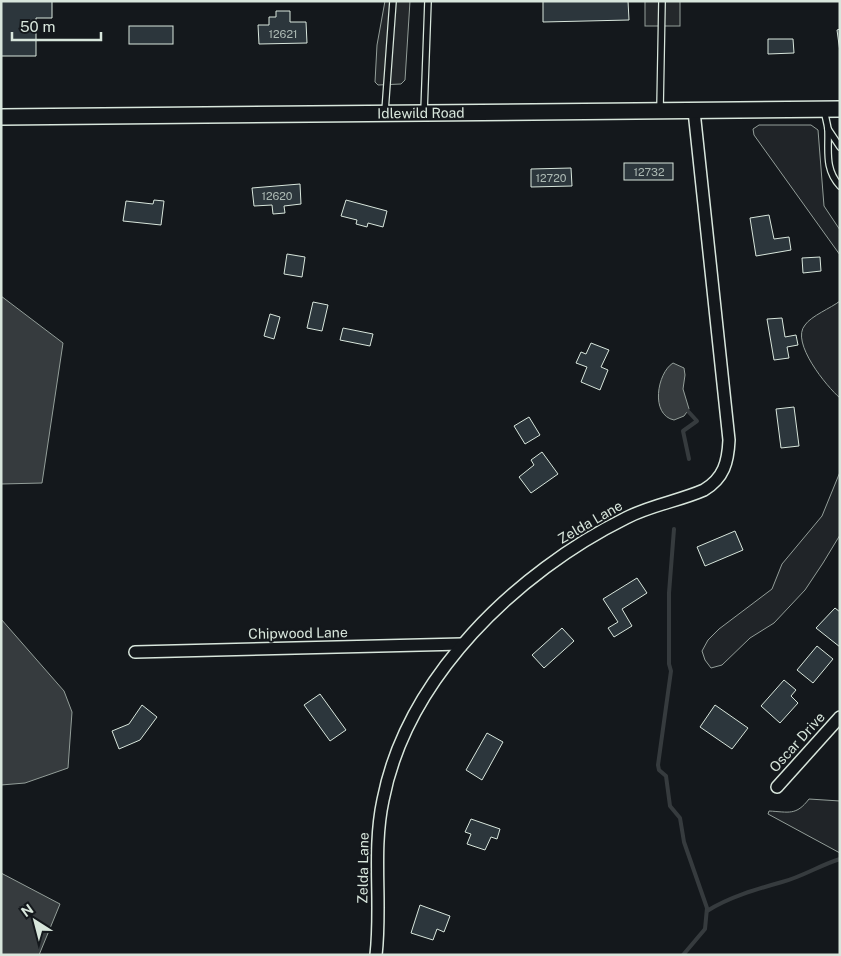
<svg xmlns="http://www.w3.org/2000/svg" width="841" height="956" font-family="'Public Sans',sans-serif">
<style>
.green{fill:#202428;stroke:#939e99}
.parking{fill:#24282b;stroke:#939e99}
.water{fill:#363b3e;stroke:#939e99}
.lines{fill:none;stroke-linecap:round;stroke-linejoin:round}
.stream{stroke:#363b3e;stroke-width:4}
.building{fill:#2c363c;stroke:#d8e6dc}
.service-casing{stroke:#d8e6dc;stroke-width:8}
.minor-casing{stroke:#d8e6dc;stroke-width:14}
.secondary-casing{stroke:#d8e6dc;stroke-width:18}
.service{stroke:#14181c;stroke-width:5.5}
.minor{stroke:#14181c;stroke-width:11}
.secondary{stroke:#14181c;stroke-width:15}
.labels{text-anchor:middle;dominant-baseline:central;stroke-width:4;stroke-linejoin:round;paint-order:stroke}
.number-label{font-size:11px;fill:#adbab4}
.street-label{font-size:14px;fill:#d8e6dc;stroke:#14181c}
</style>
<rect width="100%" height="100%" fill="#14181c"/>
<g class="green">
<path d="M 759,125 L 811,125 L 818,130 L 824,206 L 840,230 L 840,255 L 754,135 L 753,129 Z"/>
<path d="M 840,301 L 840,398 C 827,387 790,342 805,325 C 811,316 831,308 840,301 Z"/>
<path d="M 840,472 L 840,535 L 823,563 L 805,590 L 774,623 L 750,638 L 722,665 L 711,668 L 705,660 L 702,651 L 708,640 L 719,629 L 772,589 L 782,564 L 822,516 Z"/>
<path d="M 809,799 L 840,801 L 840,853 L 768,814 L 769,811 C 789,812 796,816 809,799 Z"/>
</g>
<g class="parking">
<path d="M 385,1 L 410,1 L 405,80 L 401,84 L 378,85 L 375,82 L 377,45 Z"/>
<rect x="645" y="1" width="35" height="25"/>
</g>
<g class="water">
<path d="M 1,296 L 63,343 L 42,483 L 1,484 Z"/>
<path d="M 673,363 L 684,368 L 685,375 L 683,389 L 689,409 L 684,416 L 674,420 C 650,415 657,373 673,363 Z"/>
<path d="M 1,619 L 64,691 L 72,712 L 68,768 L 25,783 L 1,785 Z"/>
<path d="M 1,873 L 60,904 L 39,955 L 1,955 Z"/>
</g>
<g class="lines">
<g class="stream">
<path d="M 686,409 L 697,421 L 683,431 L 689,459"/>
<path d="M 674,529 L 669,593 L 669,664 L 671,671 L 658,765 L 659,770 L 666,776 L 670,806 L 680,818 L 684,842 L 707,908 L 705,929 L 683,955"/>
<path d="M 707,911 C 729,897 757,889 782,882 C 802,877 820,865 840,859"/>
</g>
</g>
<g class="building">
<path d="M 1,1 L 52,1 L 52,18 L 36,18 L 36,56 L 1,56 Z"/>
<path d="M 543,1 L 628,1 L 629,20 L 543,22 Z"/>
<path d="M 276,11 L 290,11 L 290,22 L 306,22 L 307,43 L 259,44 L 258,25 L 269,25 L 269,17 L 276,17 Z"/>
<rect x="129" y="26" width="44" height="18"/>
<path d="M 840,29 L 840,52 L 837,30 Z"/>
<path d="M 768,39 L 793,39 L 794,53 L 768,54 Z"/>
<rect x="624" y="163" width="49" height="17"/>
<path d="M 571,168 L 572,186 L 531,187 L 531,169 Z"/>
<path d="M 300,184 L 301,204 L 284,206 L 285,213 L 273,214 L 272,205 L 254,206 L 252,188 Z"/>
<path d="M 154,200 L 164,201 L 161,225 L 123,221 L 126,201 L 153,204 Z"/>
<path d="M 346,200 L 387,211 L 383,227 L 368,223 L 367,227 L 356,224 L 357,220 L 341,216 Z"/>
<path d="M 769,215 L 774,239 L 789,237 L 791,250 L 756,256 L 750,218 Z"/>
<path d="M 287,254 L 305,257 L 302,277 L 284,274 Z"/>
<path d="M 820,257 L 821,271 L 803,273 L 802,258 Z"/>
<path d="M 313,302 L 328,305 L 322,331 L 307,328 Z"/>
<path d="M 270,314 L 280,317 L 274,339 L 264,336 Z"/>
<path d="M 782,318 L 785,337 L 796,335 L 798,345 L 787,347 L 789,358 L 774,360 L 767,319 Z"/>
<path d="M 343,328 L 373,334 L 370,346 L 340,340 Z"/>
<path d="M 591,343 L 609,350 L 601,367 L 608,370 L 600,390 L 581,382 L 587,367 L 576,363 L 581,352 L 586,354 Z"/>
<path d="M 794,407 L 799,446 L 781,448 L 776,409 Z"/>
<path d="M 529,417 L 540,435 L 525,444 L 514,426 Z"/>
<path d="M 542,452 L 558,474 L 531,493 L 519,477 L 534,465 L 531,460 Z"/>
<path d="M 735,531 L 743,550 L 705,566 L 697,547 Z"/>
<path d="M 637,578 L 647,593 L 622,609 L 632,626 L 614,637 L 608,628 L 618,622 L 603,599 Z"/>
<path d="M 835,608 L 840,612 L 840,647 L 816,628 Z"/>
<path d="M 562,628 L 574,641 L 544,668 L 532,655 Z"/>
<path d="M 817,646 L 833,659 L 813,683 L 797,670 Z"/>
<path d="M 784,680 L 796,690 L 791,696 L 798,703 L 780,723 L 761,706 Z"/>
<path d="M 320,694 L 346,730 L 330,741 L 304,705 Z"/>
<path d="M 142,705 L 157,717 L 140,740 L 119,749 L 112,731 L 129,724 Z"/>
<path d="M 715,705 L 748,728 L 732,749 L 700,727 Z"/>
<path d="M 487,733 L 503,742 L 482,780 L 466,770 Z"/>
<path d="M 471,819 L 500,829 L 497,839 L 491,837 L 485,850 L 467,844 L 471,834 L 465,832 Z"/>
<path d="M 420,905 L 450,916 L 444,932 L 437,929 L 433,940 L 411,933 Z"/>
</g>
<g class="lines">
<g class="service-casing">
<g id="service">
<path d="M 660,109 L 662,1"/>
<path d="M 824,109 C 825,116 827,122 828,129 C 829,150 824,169 840,186"/>
<path d="M 385,111 L 393,1"/>
<path d="M 424,112 L 428,1"/>
<path d="M 828,129 L 840,147"/>
</g>
</g>
<g class="minor-casing">
<g id="minor">
<path d="M 135,652 L 462,644"/>
<path d="M 777,787 L 840,717"/>
<path d="M 376,955 C 382,903 372,851 383,800 C 407,677 517,572 626,518 C 651,505 679,501 704,490 C 724,478 728,462 729,440 L 694,111"/>
</g>
</g>
<g class="secondary-casing">
<g id="secondary">
<path id="s1" d="M 1,117 L 840,109"/>
</g>
</g>
<use href="#service" class="service"/>
<use href="#minor" class="minor"/>
<use href="#secondary" class="secondary"/>
</g>
<g class="labels">
<g class="number-label">
<text x="283" y="34">12621</text>
<text x="649" y="172">12732</text>
<text x="551" y="178">12720</text>
<text x="277" y="196">12620</text>
</g>
<g class="street-label">
<text stroke="none"><textPath href="#s1" startOffset="420">Idlewild Road</textPath></text>
<text transform="translate(590 522) rotate(-30)">Zelda Lane</text>
<text transform="translate(298 633) rotate(-1)">Chipwood Lane</text>
<text transform="translate(797 742) rotate(-48)">Oscar Drive</text>
<text transform="translate(363 868) rotate(-89)">Zelda Lane</text>
</g>
</g>
<rect width="841" height="956" fill="none" stroke="#d8e6dc" stroke-width="5"/>
<g transform="translate(35 921) rotate(324)" stroke="#14181c" stroke-width="4" paint-order="stroke">
<path d="M0-4L9 19L0 12L-9 19Z" fill="#d8e6dc"/>
<text y="-8" font-size="14" font-weight="bold" text-anchor="middle" fill="#d8e6dc">N</text>
</g>
<path d="M12 32v8h89v-8" fill="none" stroke="#d8e6dc" stroke-width="2.5"/>
<text x="20" y="32" font-size="15" fill="#d8e6dc" stroke="#14181c" stroke-width="4" paint-order="stroke">50 m</text>
</svg>
